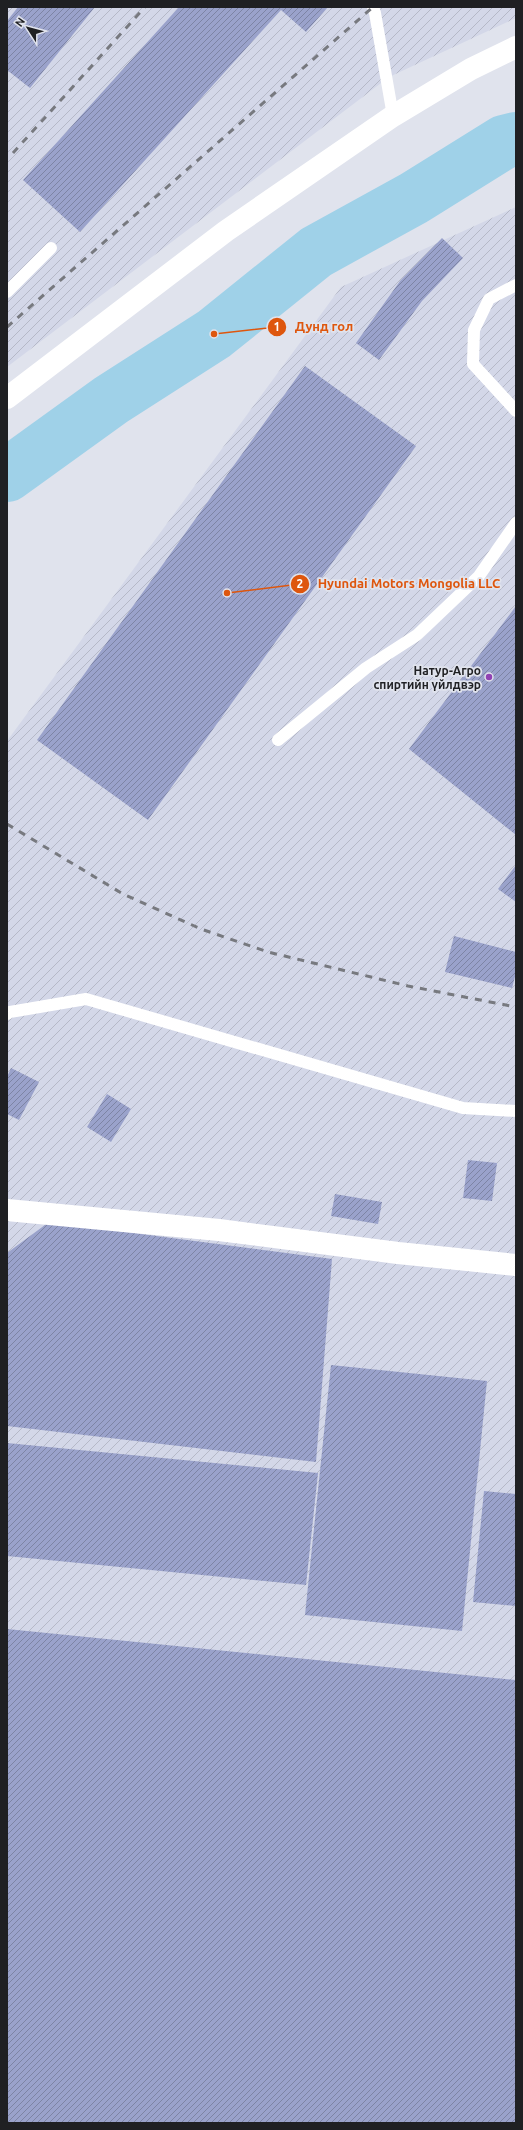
<svg xmlns="http://www.w3.org/2000/svg" width="523" height="2130" font-family="Ubuntu,sans-serif">
<style>
.industrial{fill:url(#industrial-furrows)}
.lines{fill:none;stroke-linecap:round;stroke-linejoin:round}
.river{stroke:#9fd1e8;stroke-width:54}
.building{fill:url(#building-hatch)}
.service{stroke:#fff;stroke-width:12}
.minor{stroke:#fff;stroke-width:22}
.tertiary{stroke:#fff;stroke-width:22}
.rail{stroke:#77797f;stroke-width:3;stroke-dasharray:7 7;stroke-linecap:butt}
.poi-dot{fill:#9142b3;stroke:#e0e3ed;stroke-width:1.5}
.labels{text-anchor:middle;dominant-baseline:central;stroke-width:3.5;stroke-linejoin:round;paint-order:stroke}
.poi-label{font-size:12px;font-weight:bold;fill:#1f2023;stroke:#e0e3ed;text-anchor:end}
.leader{fill:none;stroke:#de560d;stroke-width:1.5}
.callout-dot{fill:#de560d;stroke:#e0e3ed;stroke-width:1.5}
.mark-label{font-size:12px;text-anchor:middle;font-weight:bold;fill:#fff}
.callout-label{font-size:13px;text-anchor:middle;font-weight:bold;fill:#de560d;stroke:#e0e3ed;stroke-width:3.5;stroke-linejoin:round;paint-order:stroke}
</style>
<defs>
<pattern id="industrial-furrows" width="10" height="10" patternUnits="userSpaceOnUse"><rect width="10" height="10" fill="#d3d7e8"/><path d="M-1 1l2-2M0 10L10 0M9 11l2-2" fill="none" stroke="#b5b8c7"/></pattern>
<pattern id="building-hatch" width="6" height="6" patternUnits="userSpaceOnUse"><rect width="6" height="6" fill="#9aa2cb"/><path d="M-1 1l2-2M0 6l6-6M5 7l2-2" fill="none" stroke="#7d84a4"/></pattern>
</defs>
<rect width="100%" height="100%" fill="#e0e3ed"/>
<g class="industrial">
<path d="M 7,7 L 516,7 L 516,18 L 389,77 L 7,367 Z"/>
<path d="M 516,207 L 516,2123 L 7,2123 L 7,741 L 341,287 Z"/>
</g>
<g class="lines">
<path class="river" d="M 7,475 L 111,400 L 214,334 L 316,252 L 414,198 L 504,142 L 516,139"/>
</g>
<g class="building">
<path d="M 18,7 L 95,7 L 30,88 L 7,70 L 7,21 Z"/>
<path d="M 179,7 L 328,7 L 306,32 L 281,10 L 80,232 L 23,180 Z"/>
<path d="M 442,238 L 463,258 L 422,301 L 379,360 L 356,343 L 400,281 Z"/>
<path d="M 305,366 L 416,446 L 148,820 L 37,740 Z"/>
<path d="M 516,606 L 516,835 L 409,749 Z"/>
<path d="M 516,865 L 516,902 L 498,889 Z"/>
<path d="M 454,936 L 516,952 L 516,973 L 512,988 L 445,972 Z"/>
<path d="M 11,1068 L 39,1082 L 19,1120 L 7,1114 L 7,1077 Z"/>
<path d="M 107,1094 L 131,1109 L 111,1142 L 87,1127 Z"/>
<path d="M 468,1160 L 497,1163 L 492,1201 L 463,1198 Z"/>
<path d="M 335,1194 L 382,1202 L 378,1224 L 331,1216 Z"/>
<path d="M 49,1222 L 332,1259 L 316,1462 L 7,1426 L 7,1253 Z"/>
<path d="M 331,1365 L 487,1381 L 462,1631 L 305,1615 Z"/>
<path d="M 7,1443 L 318,1473 L 306,1585 L 7,1556 Z"/>
<path d="M 484,1491 L 516,1494 L 516,1606 L 473,1602 Z"/>
<path d="M 7,1629 L 516,1680 L 516,2123 L 7,2123 Z"/>
</g>
<g class="lines">
<g class="service">
<path d="M 373,7 L 375,13 L 393,116"/>
<path d="M 516,285 L 489,299 L 474,330 L 473,364 L 516,411"/>
<path d="M 7,292 L 51,248"/>
<path d="M 278,740 L 366,668 L 417,635 L 479,576 L 516,523"/>
<path d="M 7,1014 L 10,1012 L 86,999 L 463,1108 L 516,1111"/>
</g>
<path class="minor" d="M 7,1210 L 219,1230 L 398,1253 L 516,1265"/>
<path class="tertiary" d="M 7,398 L 226,231 L 393,116 L 471,69 L 516,47"/>
<g class="rail">
<path d="M 13,153 L 145,7"/>
<path d="M 7,327 L 373,7"/>
<path d="M 7,824 L 123,894 L 201,929 L 268,952 L 408,986 L 516,1007"/>
</g>
</g>
<circle class="poi-dot" cx="489" cy="677" r="4"/>
<g class="labels">
<g class="poi-label">
<text x="481" y="670">Натур-Агро<tspan x="481" dy="14">спиртийн үйлдвэр</tspan></text>
</g>
</g>
<path class="leader" d="M214 334L277 327M227 593L300 584"/>
<g class="callout-dot">
<circle cx="214" cy="334" r="4"/>
<circle cx="227" cy="593" r="4"/>
<circle cx="277" cy="327" r="10"/>
<circle cx="300" cy="584" r="10"/>
</g>
<g class="mark-label">
<text x="277" y="331">1</text>
<text x="300" y="588">2</text>
</g>
<g class="callout-label">
<text x="324" y="331">Дунд гол</text>
<text x="409" y="588">Hyundai Motors Mongolia LLC</text>
</g>
<rect width="523" height="2130" fill="none" stroke="#1f2023" stroke-width="16"/>
<g transform="translate(28 28) rotate(306)" stroke="#e0e3ed" stroke-width="3" paint-order="stroke">
<path d="M0-3L7 15L0 10L-7 15Z" fill="#1f2023"/>
<text y="-6" font-size="11" font-weight="bold" text-anchor="middle" fill="#1f2023">N</text>
</g>
</svg>
